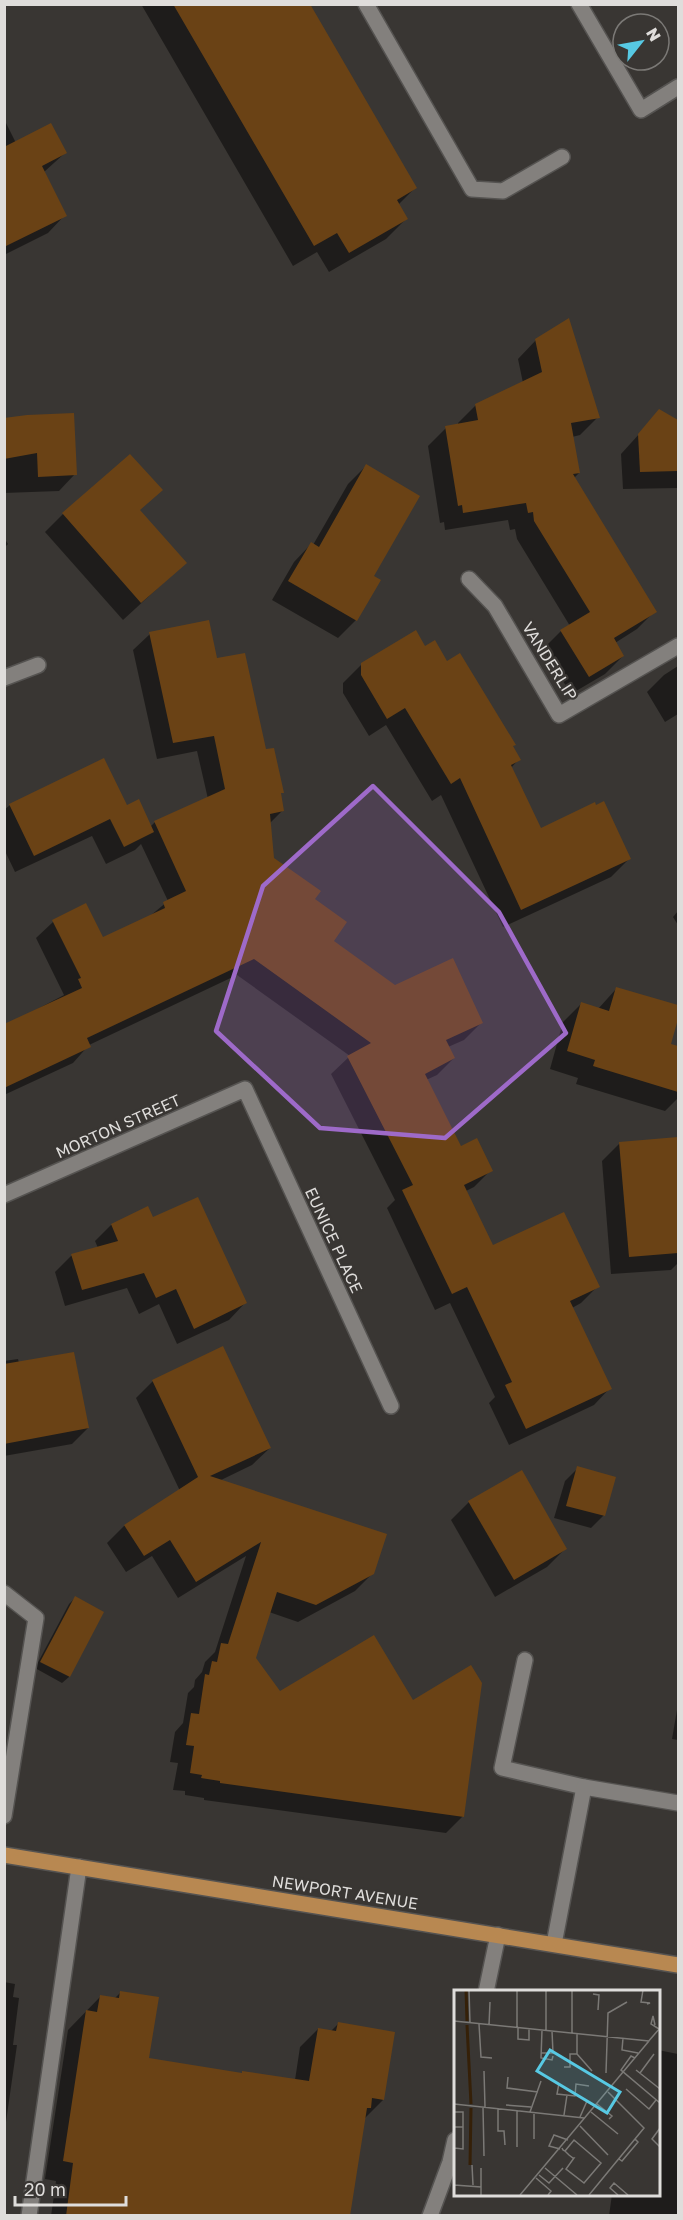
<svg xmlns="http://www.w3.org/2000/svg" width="683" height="2220" font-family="'Golos Text',sans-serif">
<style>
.shadow{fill:#0007}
.building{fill:#6a4215}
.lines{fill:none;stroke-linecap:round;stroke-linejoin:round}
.minor-casing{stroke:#555351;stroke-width:18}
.major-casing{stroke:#555351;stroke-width:18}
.minor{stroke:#83807d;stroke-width:15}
.major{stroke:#b88851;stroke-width:15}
.marked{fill:#9e6ac9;fill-opacity:0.2;stroke:#9e6ac9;stroke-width:4.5;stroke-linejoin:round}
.labels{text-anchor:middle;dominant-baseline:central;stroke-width:4.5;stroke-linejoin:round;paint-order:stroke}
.street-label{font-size:16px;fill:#dfdddb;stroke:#393633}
.inset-river{fill:none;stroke:#352008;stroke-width:3}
.inset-road{fill:none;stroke:#7b7976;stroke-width:1.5}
.view{fill:#57c9e3;fill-opacity:0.15;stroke:#57c9e3;stroke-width:3}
.inset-edge{fill:none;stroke:#dfdddb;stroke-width:3}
</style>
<rect width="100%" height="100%" fill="#393633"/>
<g class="shadow">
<path d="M 141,4 L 309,4 L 415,188 L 398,205 L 406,219 L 386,239 L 329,272 L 317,252 L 293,266 Z"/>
<path d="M 4,119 L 16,143 L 65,153 L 44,172 L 65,215 L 48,233 L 4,255 Z"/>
<path d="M 536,340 L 598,417 L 580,435 L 572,437 L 579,473 L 574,478 L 655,611 L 637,629 L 615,643 L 623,656 L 605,674 L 571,694 L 543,649 L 561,631 L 570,626 L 517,539 L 515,529 L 510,530 L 508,520 L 445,530 L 444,522 L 440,523 L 428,446 L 446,428 L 458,426 L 458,423 L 476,405 L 523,383 L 518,359 Z"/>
<path d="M 660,411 L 678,422 L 678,488 L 623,489 L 621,454 Z"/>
<path d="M 4,419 L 75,474 L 59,491 L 4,493 Z"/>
<path d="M 366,466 L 372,576 L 356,620 L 338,638 L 272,600 L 294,562 L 311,544 L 313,545 L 348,484 Z"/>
<path d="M 139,511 L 185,563 L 123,620 L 45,532 L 63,514 Z"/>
<path d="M 4,538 L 8,544 L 4,548 Z"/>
<path d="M 150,634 L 216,660 L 265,751 L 282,792 L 280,794 L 283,810 L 270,823 L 272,859 L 313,899 L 332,941 L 395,986 L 481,1023 L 464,1040 L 448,1047 L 454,1058 L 437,1075 L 426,1080 L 460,1148 L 491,1170 L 474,1187 L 466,1191 L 493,1247 L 598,1286 L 581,1303 L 572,1308 L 610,1388 L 594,1405 L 509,1445 L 489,1403 L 495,1397 L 450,1303 L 435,1310 L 387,1208 L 395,1200 L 331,1074 L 350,1056 L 237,975 L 89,1045 L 73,1063 L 4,1095 L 4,1020 L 7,1025 L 64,995 L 36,938 L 53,922 L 86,905 L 102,939 L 150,916 L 168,901 L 141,844 L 135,850 L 106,864 L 92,836 L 15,872 L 4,849 L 4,810 L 10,805 L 126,807 L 150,827 L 155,822 L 208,799 L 197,751 L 157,759 L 133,650 Z"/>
<path d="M 425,648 L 447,663 L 512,747 L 519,759 L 511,768 L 540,829 L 629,859 L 611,877 L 503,927 L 441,795 L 432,801 L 386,725 L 369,736 L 343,693 L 343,683 L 362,664 Z"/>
<path d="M 678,666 L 678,714 L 665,722 L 647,692 L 664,675 Z"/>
<path d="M 678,911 L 678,925 L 673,917 Z"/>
<path d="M 616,989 L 678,1007 L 678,1014 L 669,1045 L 678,1048 L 678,1098 L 665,1111 L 576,1084 L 578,1078 L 550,1069 L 563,1022 L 581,1004 L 598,1009 Z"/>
<path d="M 678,1138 L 678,1263 L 671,1270 L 611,1274 L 602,1161 L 620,1143 Z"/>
<path d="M 152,1219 L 245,1303 L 229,1320 L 177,1344 L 159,1304 L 139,1314 L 127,1288 L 65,1306 L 55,1272 L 71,1256 L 98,1248 L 95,1241 L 111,1225 Z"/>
<path d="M 18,1359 L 19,1363 L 88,1428 L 72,1444 L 4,1456 L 4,1361 Z"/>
<path d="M 153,1381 L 270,1448 L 252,1465 L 219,1481 L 373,1573 L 355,1591 L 298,1622 L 269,1612 L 254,1659 L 280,1693 L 463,1816 L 446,1833 L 204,1800 L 204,1798 L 185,1795 L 185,1791 L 173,1790 L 178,1763 L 170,1762 L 175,1732 L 183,1723 L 188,1693 L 194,1687 L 195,1680 L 202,1672 L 205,1662 L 215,1652 L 246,1556 L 178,1598 L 152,1556 L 126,1572 L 107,1543 L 124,1526 L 180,1491 L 136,1398 Z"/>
<path d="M 578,1468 L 604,1515 L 591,1528 L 554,1518 L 565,1481 Z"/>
<path d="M 469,1502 L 565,1549 L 547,1567 L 495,1597 L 451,1520 Z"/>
<path d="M 75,1598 L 102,1612 L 69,1677 L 62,1683 L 35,1668 L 69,1604 Z"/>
<path d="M 678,1704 L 678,1740 L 672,1739 Z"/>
<path d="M 4,1982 L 15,1984 L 13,1997 L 19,1998 L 13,2045 L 17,2045 L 4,2136 Z"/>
<path d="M 121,1992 L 148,2059 L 241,2075 L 295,2080 L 300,2047 L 318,2029 L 331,2031 L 338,2024 L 383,2100 L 365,2118 L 296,2216 L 51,2216 L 56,2181 L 45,2179 L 68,2030 L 100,1997 L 114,1999 Z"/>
<path d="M 658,2050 L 678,2054 L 678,2216 L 609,2216 L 612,2194 L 658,2194 Z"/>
</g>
<g class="building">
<path d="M 173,4 L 310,4 L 417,188 L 397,200 L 408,219 L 349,253 L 337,233 L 314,246 Z"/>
<path d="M 51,123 L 67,153 L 42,166 L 67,216 L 4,247 L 4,147 Z"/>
<path d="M 569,318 L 600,418 L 571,423 L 580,473 L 573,474 L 657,612 L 614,638 L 624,656 L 589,677 L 560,630 L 590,612 L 534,521 L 533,512 L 528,513 L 526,503 L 463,513 L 462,505 L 458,506 L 445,426 L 478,420 L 475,404 L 542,372 L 535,339 Z"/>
<path d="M 659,409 L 678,420 L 678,471 L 640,472 L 638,434 Z"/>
<path d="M 74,413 L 77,475 L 38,477 L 37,453 L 4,459 L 4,418 L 27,415 Z"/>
<path d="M 130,454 L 163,490 L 140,510 L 187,563 L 141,603 L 62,513 Z"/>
<path d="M 366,464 L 420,496 L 374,576 L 381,580 L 357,621 L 288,581 L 311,542 L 319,547 Z"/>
<path d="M 209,620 L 217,658 L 245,653 L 266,749 L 274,748 L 284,793 L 281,793 L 284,811 L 270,814 L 274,858 L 321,891 L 315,899 L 347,922 L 334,941 L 395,985 L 453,958 L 483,1023 L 446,1040 L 455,1058 L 425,1074 L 461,1146 L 477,1138 L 493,1171 L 464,1185 L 493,1245 L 564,1212 L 600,1287 L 570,1301 L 612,1389 L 526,1429 L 505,1385 L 512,1382 L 467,1287 L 452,1294 L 402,1190 L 413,1185 L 347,1056 L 371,1043 L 254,959 L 87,1038 L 91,1047 L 4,1088 L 4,1024 L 82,988 L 78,979 L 81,978 L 52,920 L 86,903 L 103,937 L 165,908 L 163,902 L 186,891 L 154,821 L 225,789 L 214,736 L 173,743 L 149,632 Z"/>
<path d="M 416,630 L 425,646 L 435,640 L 447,661 L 460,653 L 516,745 L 513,746 L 521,760 L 511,765 L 541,828 L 595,802 L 596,805 L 604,801 L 631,859 L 521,910 L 460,778 L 451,784 L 405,708 L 387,719 L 361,675 L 361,663 Z"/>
<path d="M 104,758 L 127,805 L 139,799 L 154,832 L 124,847 L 110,819 L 34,856 L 9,804 Z"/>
<path d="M 616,987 L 678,1005 L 678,1019 L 671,1044 L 678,1046 L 678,1092 L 593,1066 L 595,1060 L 567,1051 L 581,1002 L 609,1011 Z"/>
<path d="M 678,1137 L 678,1253 L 629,1257 L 619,1142 Z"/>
<path d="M 198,1197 L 247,1303 L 194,1329 L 176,1289 L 156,1298 L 144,1273 L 82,1290 L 71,1254 L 118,1241 L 111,1224 L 148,1206 L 153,1217 Z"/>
<path d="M 223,1346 L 271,1448 L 210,1476 L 387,1534 L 374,1574 L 316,1605 L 277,1592 L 256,1658 L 280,1691 L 374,1635 L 413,1700 L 471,1665 L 482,1683 L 464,1817 L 220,1783 L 220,1781 L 201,1778 L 202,1775 L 190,1773 L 194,1746 L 186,1745 L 191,1713 L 199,1714 L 205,1674 L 209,1675 L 212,1661 L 217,1662 L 221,1643 L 228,1644 L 261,1542 L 196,1582 L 170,1540 L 144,1556 L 124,1525 L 198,1477 L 152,1380 Z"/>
<path d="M 74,1352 L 89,1428 L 4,1444 L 4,1364 Z"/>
<path d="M 577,1466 L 616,1477 L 605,1516 L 566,1506 Z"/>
<path d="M 522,1470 L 567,1549 L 514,1580 L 468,1501 Z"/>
<path d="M 75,1596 L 104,1612 L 70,1677 L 40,1662 Z"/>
<path d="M 120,1991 L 159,1997 L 149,2058 L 242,2073 L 242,2071 L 309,2081 L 318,2028 L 336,2031 L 338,2022 L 395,2032 L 384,2100 L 372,2098 L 371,2108 L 367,2108 L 350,2216 L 66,2216 L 73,2163 L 63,2161 L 86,2010 L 97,2012 L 100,1995 L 119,1998 Z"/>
</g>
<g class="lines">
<g class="minor-casing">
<g id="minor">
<path d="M 366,4 L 472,189 L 503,191 L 562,157"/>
<path d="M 579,4 L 641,110 L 678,87"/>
<path d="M 469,579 L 495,606 L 559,715 L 678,646"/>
<path d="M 4,678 L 38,665"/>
<path d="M 4,1195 L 245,1089 L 391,1406"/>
<path d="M 4,1593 L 36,1618 L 4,1816"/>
<path d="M 525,1660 L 502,1768 L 584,1787"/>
<path d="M 554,1944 L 584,1787 L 678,1803"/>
<path d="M 486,1992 L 498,1935"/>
<path d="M 29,2216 L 79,1867"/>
<path d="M 430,2216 L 450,2162 L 455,2140"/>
</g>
</g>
<g class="major-casing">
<path id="major" d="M 4,1855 L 678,1965"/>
</g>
<use href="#minor" class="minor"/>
<use href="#major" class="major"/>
</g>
<path class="marked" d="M 373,786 L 499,912 L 566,1033 L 445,1138 L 320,1128 L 216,1031 L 263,886 Z"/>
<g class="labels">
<g class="street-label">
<text transform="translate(550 661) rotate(58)">VANDERLIP</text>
<text transform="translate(118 1126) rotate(-24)">MORTON STREET</text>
<text transform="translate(334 1240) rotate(65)">EUNICE PLACE</text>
<text transform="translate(345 1892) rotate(9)">NEWPORT AVENUE</text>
</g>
</g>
<g transform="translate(454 1990)">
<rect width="206" height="206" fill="#393633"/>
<path class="inset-river" d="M 12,0 L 13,31M 13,35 L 17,114M 16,175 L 17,118"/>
<path class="inset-road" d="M 15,0 L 16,33M 92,0 L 92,40M 118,0 L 118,43M 189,0 L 187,12 L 196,13 L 193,14M 139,4 L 145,5 L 144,20M 0,31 L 195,51M 25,34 L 27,67 L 38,68M 35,35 L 36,12M 201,35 L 199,26 L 197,34 L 205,39M 63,37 L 63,0M 64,38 L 64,49 L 75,50 L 75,39M 88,40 L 87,68 L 98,70 L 99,66M 169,48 L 168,60 L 184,63M 193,53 L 206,38M 87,63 L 99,63 L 98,41M 123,64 L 138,81M 123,64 L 123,44M 181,68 L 177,66 L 167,80 L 206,113M 110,77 L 116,77 L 116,64 L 123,64M 182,80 L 206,99M 30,81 L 31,117M 152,83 L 154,23 L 173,12M 186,83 L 200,64M 54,87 L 53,98 L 84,102M 105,93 L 103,104 L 121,106 L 122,94 L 135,96M 172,99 L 195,119 L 202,110M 0,114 L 130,128M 143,114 L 158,126 L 155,129M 52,115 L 77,117M 29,117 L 30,166M 44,118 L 44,141 L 50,141 L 51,155M 63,120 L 63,157M 0,122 L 9,122 L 9,137 L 0,137M 76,122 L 87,91M 80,122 L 80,149M 137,122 L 164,144M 110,125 L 113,105M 126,127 L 133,111 L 141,116M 126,136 L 154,165M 206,138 L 198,149 L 206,157M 0,143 L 0,205M 0,158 L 9,159 L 9,137M 108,158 L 109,160 L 111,161 L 115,165 L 119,168 L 120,168 L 112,179 L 130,193 L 147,173 L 120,150 L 111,161M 106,159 L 95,156 L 100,145 L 114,150M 165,169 L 168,171 L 184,152 L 181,149M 18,175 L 19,195M 27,178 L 27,205M 91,178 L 123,205M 85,185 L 95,193 L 109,178M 82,188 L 97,201 L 94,205M 0,195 L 27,197M 66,205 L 195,51M 135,205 L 190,138 L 154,102M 164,205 L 156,198 L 160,193 L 174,205"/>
<path class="view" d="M 96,60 L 166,102 L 153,123 L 83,81 Z"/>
<rect width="206" height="206" class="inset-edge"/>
</g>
<rect width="683" height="2220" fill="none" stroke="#dfdddb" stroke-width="12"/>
<g transform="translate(641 42) rotate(59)"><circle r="28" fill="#393633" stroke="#7b7976" stroke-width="1.5"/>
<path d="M0-4.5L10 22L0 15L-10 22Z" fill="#57c9e3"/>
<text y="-9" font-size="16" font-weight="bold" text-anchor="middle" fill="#dfdddb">N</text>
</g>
<path d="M15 2196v9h111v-9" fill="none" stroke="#dfdddb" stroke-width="3"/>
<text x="24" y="2196" font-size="18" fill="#dfdddb" stroke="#393633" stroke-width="4.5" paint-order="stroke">20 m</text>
</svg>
